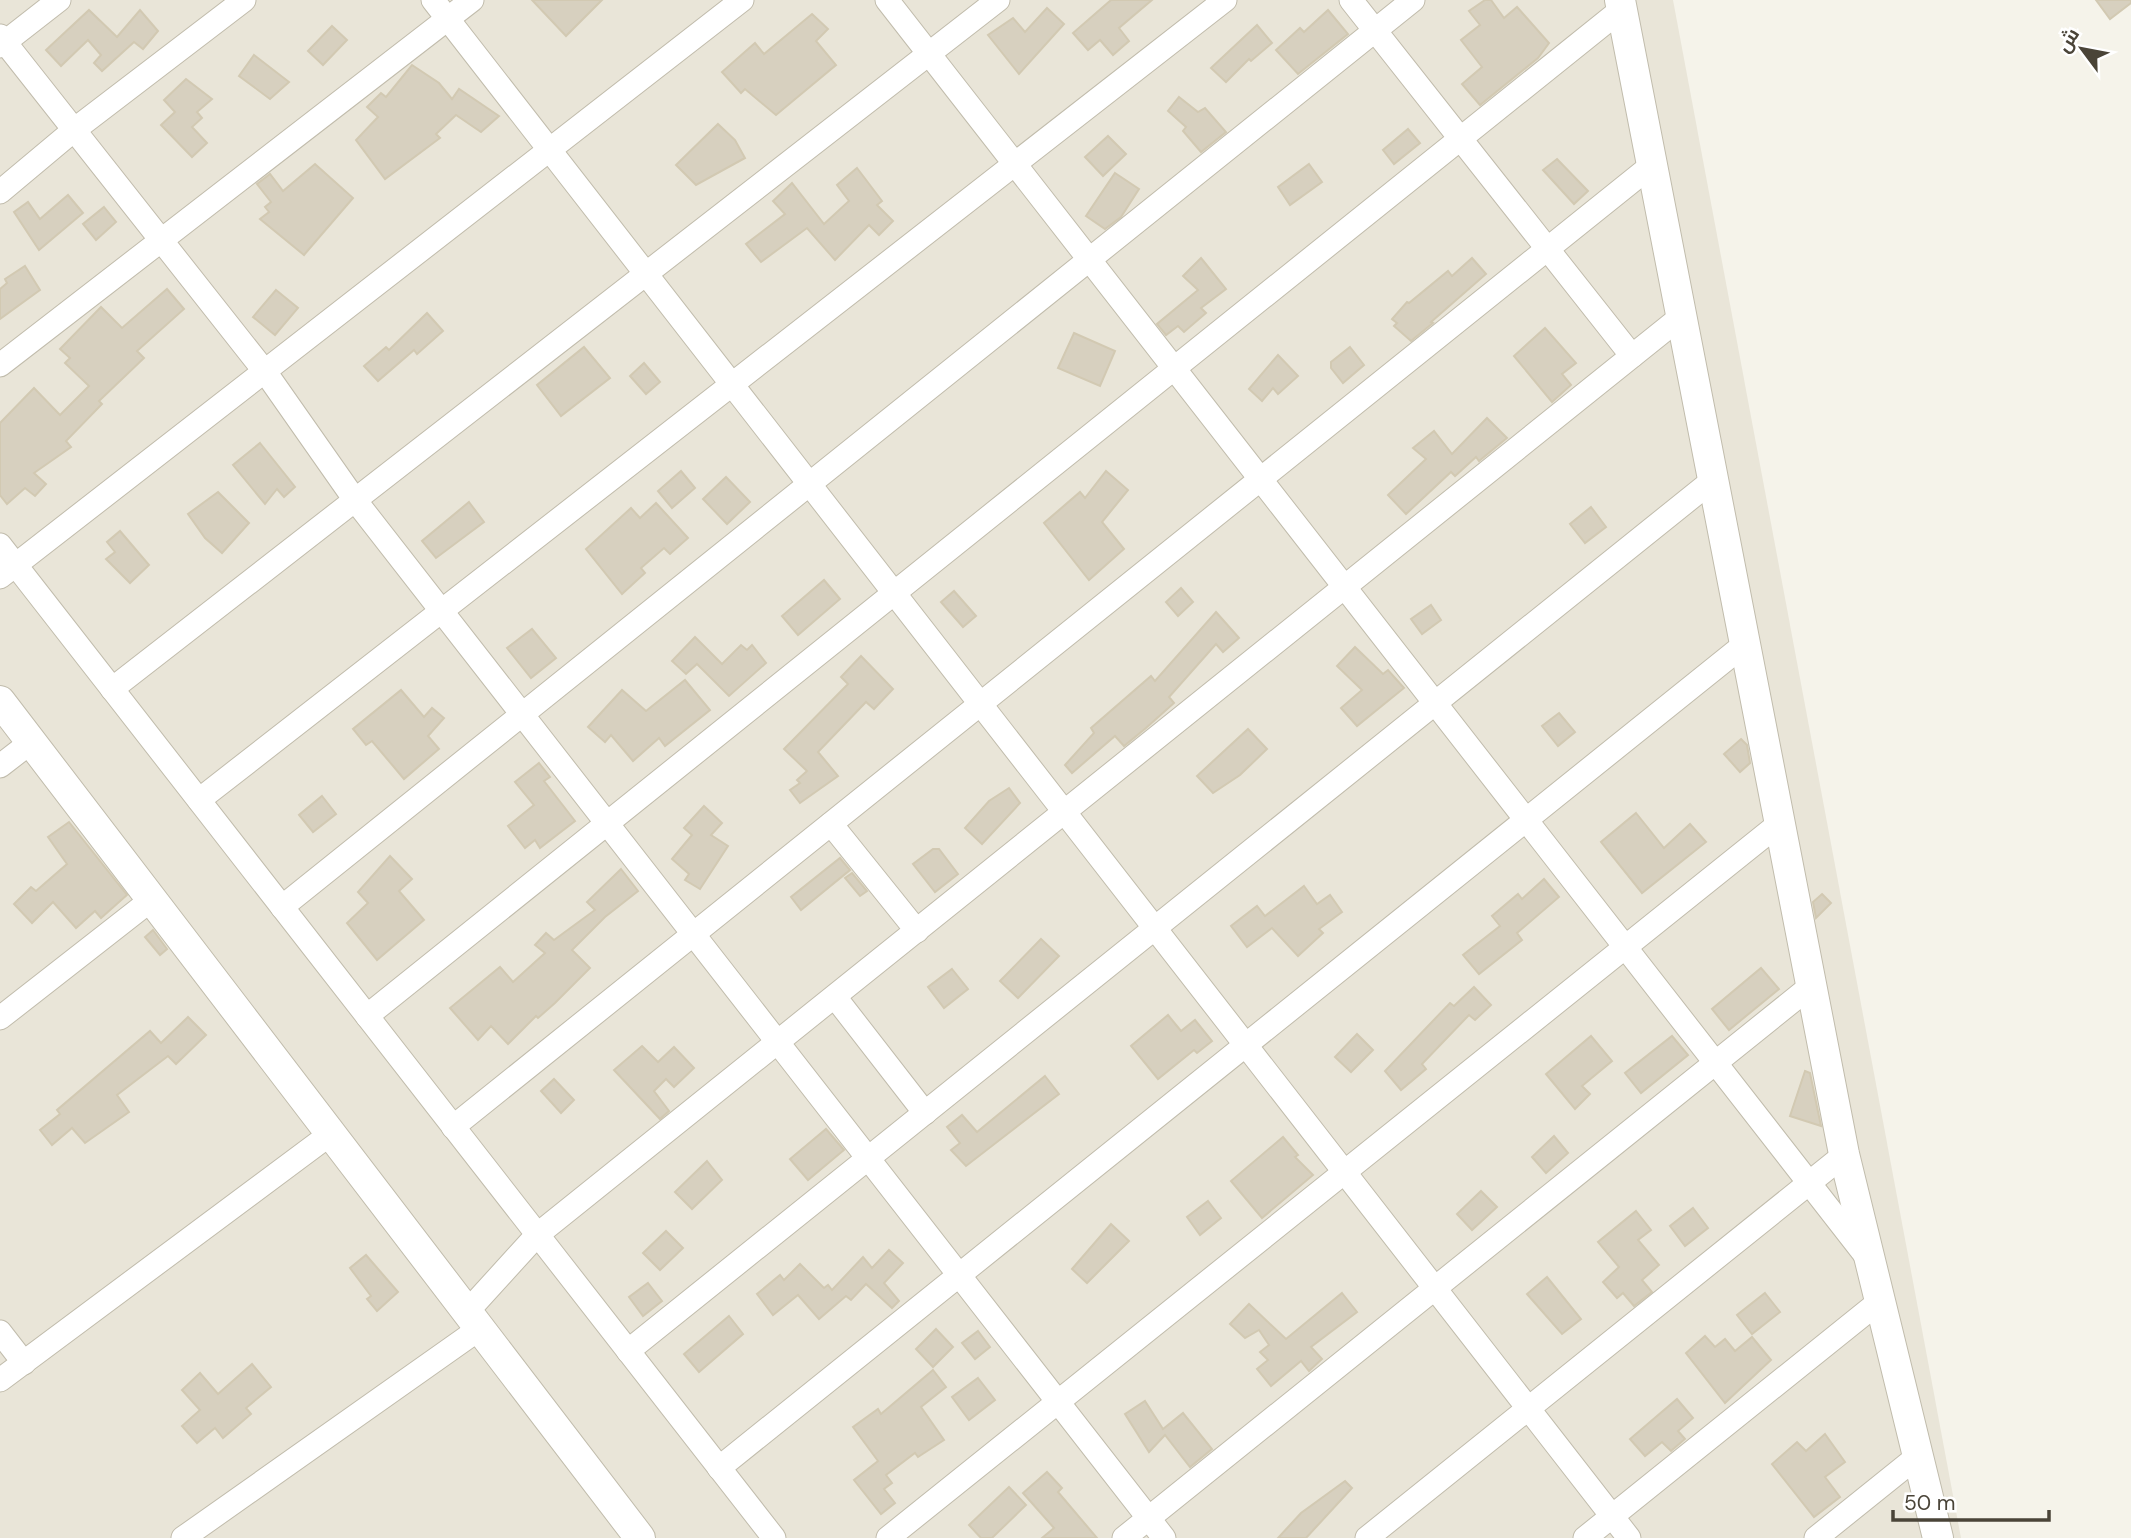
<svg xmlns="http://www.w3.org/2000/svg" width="2131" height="1538" font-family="'DM Sans',Cairo,sans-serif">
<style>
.residential{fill:#e9e5d8}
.building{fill:#d7d0bf;stroke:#d2c9b2;stroke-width:2}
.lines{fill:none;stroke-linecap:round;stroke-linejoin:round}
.minor-casing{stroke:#c1bcac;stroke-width:25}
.tertiary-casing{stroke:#c1bcac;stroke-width:32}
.minor{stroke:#fff;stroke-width:23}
.tertiary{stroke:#fff;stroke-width:30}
</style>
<rect width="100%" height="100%" fill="#f5f3ea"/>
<path class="residential" d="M 0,0 L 1673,0 L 1961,1538 L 0,1538 Z"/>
<g class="building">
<path d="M 532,0 L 602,0 L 566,36 Z"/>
<path d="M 1111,0 L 1152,0 L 1119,28 L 1129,41 L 1113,55 L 1100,40 L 1088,50 L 1073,33 Z"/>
<path d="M 1485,0 L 1491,0 L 1504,18 L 1517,7 L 1549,43 L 1538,58 L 1480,105 L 1462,84 L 1482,67 L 1461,40 L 1480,25 L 1469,11 Z"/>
<path d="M 2096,0 L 2131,0 L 2131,3 L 2110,19 Z"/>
<path d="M 1047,8 L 1064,24 L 1019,74 L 988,35 L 1013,18 L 1025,32 Z"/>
<path d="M 89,10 L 117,37 L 140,10 L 158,31 L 143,49 L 134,42 L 102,71 L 94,63 L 101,55 L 88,40 L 61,66 L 46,50 Z"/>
<path d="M 1328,10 L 1348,34 L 1298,74 L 1276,50 L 1300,28 L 1304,32 Z"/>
<path d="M 812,14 L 828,29 L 816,41 L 836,65 L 776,115 L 745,89 L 741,93 L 722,72 L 755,43 L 764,54 Z"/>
<path d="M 1257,25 L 1272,43 L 1251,61 L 1249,59 L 1226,82 L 1211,68 Z"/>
<path d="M 332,26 L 347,40 L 323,65 L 308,51 Z"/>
<path d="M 254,55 L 289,82 L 270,99 L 239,76 Z"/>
<path d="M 412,65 L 439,83 L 452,99 L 459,89 L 499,116 L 481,132 L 456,115 L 436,134 L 440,138 L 385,179 L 356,140 L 378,117 L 367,107 L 381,93 L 386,97 Z"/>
<path d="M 186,79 L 212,99 L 197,112 L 202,118 L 192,127 L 207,143 L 192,157 L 161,125 L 175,112 L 164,100 Z"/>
<path d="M 1179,97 L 1198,112 L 1205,108 L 1226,132 L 1201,152 L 1183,131 L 1186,127 L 1168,111 Z"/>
<path d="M 718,124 L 735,140 L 745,158 L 696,185 L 676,165 Z"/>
<path d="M 1408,129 L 1420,143 L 1394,164 L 1383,150 Z"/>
<path d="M 1108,136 L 1126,154 L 1103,176 L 1085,157 Z"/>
<path d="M 1557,159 L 1588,191 L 1574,204 L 1543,170 Z"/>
<path d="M 315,164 L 353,198 L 304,255 L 260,219 L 269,212 L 265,207 L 271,202 L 257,184 L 270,174 L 283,191 Z"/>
<path d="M 1309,164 L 1322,182 L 1290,205 L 1278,187 Z"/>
<path d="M 857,168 L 882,201 L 877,205 L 893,221 L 879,235 L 869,225 L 835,260 L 807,228 L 761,262 L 746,244 L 785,214 L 773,201 L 792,183 L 824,224 L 849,201 L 837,185 Z"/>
<path d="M 1115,173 L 1139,189 L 1121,217 L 1105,229 L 1086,216 Z"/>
<path d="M 68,195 L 83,213 L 39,250 L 14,212 L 28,202 L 40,219 Z"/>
<path d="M 104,207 L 116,222 L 96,240 L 83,224 Z"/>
<path d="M 1201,258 L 1226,289 L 1201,308 L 1206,313 L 1184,332 L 1178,326 L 1166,335 L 1157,324 L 1198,290 L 1183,276 Z"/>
<path d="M 1472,258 L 1486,274 L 1431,322 L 1433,323 L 1411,341 L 1394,326 L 1397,323 L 1392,319 L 1407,302 L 1409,303 L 1448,271 L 1452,276 Z"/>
<path d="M 25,266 L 40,290 L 0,319 L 0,289 L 7,283 L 5,279 Z"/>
<path d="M 167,289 L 184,309 L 137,351 L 144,358 L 99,401 L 102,404 L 66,441 L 71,447 L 34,473 L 46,484 L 35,496 L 25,488 L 7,504 L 0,495 L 0,423 L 34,388 L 60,415 L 89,386 L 65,363 L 70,358 L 60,349 L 101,307 L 122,328 Z"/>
<path d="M 276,290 L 298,308 L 275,335 L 253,317 Z"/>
<path d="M 427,313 L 443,331 L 417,354 L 414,350 L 378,381 L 364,366 L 386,347 L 389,350 Z"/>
<path d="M 1545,328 L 1576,363 L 1562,374 L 1571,385 L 1552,402 L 1514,356 Z"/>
<path d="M 1074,333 L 1115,351 L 1100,386 L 1058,368 Z"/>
<path d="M 584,347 L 610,378 L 561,416 L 537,385 Z"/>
<path d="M 1350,347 L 1364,365 L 1343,383 L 1331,368 L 1331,362 Z"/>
<path d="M 1278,355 L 1298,376 L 1278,394 L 1273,388 L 1262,401 L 1249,389 Z"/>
<path d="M 644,363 L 660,382 L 646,394 L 630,376 Z"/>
<path d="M 1487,418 L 1507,438 L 1479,461 L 1476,457 L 1455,476 L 1451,472 L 1406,514 L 1388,495 L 1426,459 L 1413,448 L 1434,431 L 1452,454 Z"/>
<path d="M 260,443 L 295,487 L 284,497 L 277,489 L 265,504 L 233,465 Z"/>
<path d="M 681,471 L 695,488 L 672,508 L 658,491 Z"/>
<path d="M 1106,471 L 1128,490 L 1102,522 L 1124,549 L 1089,580 L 1044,523 L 1080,492 L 1085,498 Z"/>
<path d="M 726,477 L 750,502 L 727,524 L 703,499 Z"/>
<path d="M 218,492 L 249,523 L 222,553 L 205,538 L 188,514 Z"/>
<path d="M 469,502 L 484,522 L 436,558 L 422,541 Z"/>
<path d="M 656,503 L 688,538 L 670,554 L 664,548 L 641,568 L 645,573 L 622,594 L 586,549 L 631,508 L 640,518 Z"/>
<path d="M 1591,507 L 1606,527 L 1585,543 L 1570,524 Z"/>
<path d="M 120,531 L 149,565 L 130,583 L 106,559 L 115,552 L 107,542 Z"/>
<path d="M 824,580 L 840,599 L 798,635 L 782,616 Z"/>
<path d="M 1181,588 L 1193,602 L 1178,616 L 1166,602 Z"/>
<path d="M 954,591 L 976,616 L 963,627 L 941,602 Z"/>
<path d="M 1431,605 L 1441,620 L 1422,634 L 1411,619 Z"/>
<path d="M 1216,612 L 1239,638 L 1223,652 L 1216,644 L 1169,697 L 1174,703 L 1146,728 L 1124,746 L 1115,736 L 1072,773 L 1065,765 L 1094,733 L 1091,728 L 1151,676 L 1155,681 Z"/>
<path d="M 532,629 L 556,658 L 531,678 L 507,648 Z"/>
<path d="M 695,637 L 722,664 L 741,645 L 747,650 L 752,645 L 766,663 L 729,696 L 697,664 L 686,674 L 672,661 Z"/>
<path d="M 1355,647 L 1383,674 L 1388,670 L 1404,688 L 1357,726 L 1341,708 L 1362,690 L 1337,666 Z"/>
<path d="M 861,656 L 893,689 L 874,709 L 866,702 L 818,752 L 838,776 L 800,803 L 790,790 L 800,783 L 797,780 L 807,771 L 784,749 L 848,684 L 841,677 Z"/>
<path d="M 685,680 L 710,710 L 665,746 L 659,738 L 633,761 L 611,735 L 605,742 L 588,727 L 622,690 L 646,711 Z"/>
<path d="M 401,690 L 424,717 L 432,708 L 444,718 L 428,736 L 439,749 L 404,779 L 372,741 L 366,745 L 353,729 Z"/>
<path d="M 1559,713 L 1575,732 L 1558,746 L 1542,726 Z"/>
<path d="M 1248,729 L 1267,749 L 1240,775 L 1213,793 L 1197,776 Z"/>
<path d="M 1741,739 L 1747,745 L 1750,763 L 1740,772 L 1724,754 Z"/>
<path d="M 539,763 L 550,777 L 544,781 L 575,821 L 540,848 L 535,840 L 525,848 L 508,826 L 534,805 L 515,782 Z"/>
<path d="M 1009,788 L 1020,803 L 982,844 L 965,828 L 989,801 Z"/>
<path d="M 322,796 L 336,814 L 313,832 L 299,815 Z"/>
<path d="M 704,806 L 722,823 L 711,835 L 728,846 L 700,889 L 685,880 L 689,874 L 672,859 L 692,835 L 684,828 Z"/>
<path d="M 1636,813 L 1664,848 L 1690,824 L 1706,842 L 1642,893 L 1601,842 Z"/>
<path d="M 69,822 L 127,895 L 101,918 L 95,911 L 76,928 L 53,902 L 32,923 L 14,904 L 31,887 L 36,891 L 67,864 L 48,837 Z"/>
<path d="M 933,849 L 939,849 L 958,874 L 935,892 L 913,864 Z"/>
<path d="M 390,856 L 412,879 L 399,891 L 424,920 L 377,960 L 347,923 L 368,903 L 358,892 Z"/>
<path d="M 840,858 L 850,870 L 801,910 L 791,897 Z"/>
<path d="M 621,869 L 638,891 L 605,917 L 572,950 L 590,968 L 555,1003 L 538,1018 L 536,1016 L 508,1044 L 491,1026 L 478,1040 L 450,1008 L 500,967 L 513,982 L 545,953 L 535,945 L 546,933 L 554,940 L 595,910 L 587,902 Z"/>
<path d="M 852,873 L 867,891 L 860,896 L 845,878 Z"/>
<path d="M 1544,879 L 1559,897 L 1517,933 L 1522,940 L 1479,974 L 1463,955 L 1500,926 L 1492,916 L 1518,894 L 1522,899 Z"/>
<path d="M 1304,886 L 1317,904 L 1330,895 L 1342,912 L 1319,929 L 1323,933 L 1298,956 L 1272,928 L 1247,947 L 1231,926 L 1257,906 L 1265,916 Z"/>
<path d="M 1822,894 L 1831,903 L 1816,918 L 1813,902 Z"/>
<path d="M 153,930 L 167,949 L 160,955 L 145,937 Z"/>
<path d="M 1041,939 L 1059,956 L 1018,998 L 1000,981 Z"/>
<path d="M 1761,968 L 1779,989 L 1729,1030 L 1712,1009 Z"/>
<path d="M 952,969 L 968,989 L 944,1008 L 928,987 Z"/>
<path d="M 1474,987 L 1491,1005 L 1475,1020 L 1469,1015 L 1422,1064 L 1426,1069 L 1401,1090 L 1385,1071 L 1450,1003 L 1454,1006 Z"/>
<path d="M 1168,1015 L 1181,1031 L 1195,1020 L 1212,1041 L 1197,1053 L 1194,1050 L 1158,1079 L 1131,1046 Z"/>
<path d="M 188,1017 L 206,1035 L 176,1064 L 168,1056 L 117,1095 L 129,1112 L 85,1143 L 72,1128 L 52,1145 L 40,1130 L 60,1114 L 57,1110 L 150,1031 L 161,1043 Z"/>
<path d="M 1357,1034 L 1373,1050 L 1351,1072 L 1335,1057 Z"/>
<path d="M 1591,1036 L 1612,1061 L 1582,1086 L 1590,1094 L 1575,1109 L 1546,1074 Z"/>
<path d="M 1672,1036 L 1688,1055 L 1641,1093 L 1625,1073 Z"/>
<path d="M 642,1046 L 658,1062 L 674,1047 L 694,1068 L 674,1087 L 666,1079 L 654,1091 L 669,1111 L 660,1119 L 614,1070 Z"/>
<path d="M 1805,1071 L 1810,1073 L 1821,1126 L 1790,1116 Z"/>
<path d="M 1045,1076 L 1059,1094 L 966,1166 L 951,1150 L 960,1143 L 947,1127 L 962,1115 L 977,1132 Z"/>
<path d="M 554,1079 L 574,1100 L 561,1113 L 541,1091 Z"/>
<path d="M 826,1129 L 844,1150 L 808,1180 L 790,1159 Z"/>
<path d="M 1554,1136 L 1568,1153 L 1546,1173 L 1532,1157 Z"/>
<path d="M 1283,1137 L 1298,1155 L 1295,1157 L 1313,1175 L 1262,1218 L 1231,1181 Z"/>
<path d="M 707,1161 L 722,1180 L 692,1209 L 675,1192 Z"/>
<path d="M 1481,1191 L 1497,1207 L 1472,1230 L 1457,1214 Z"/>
<path d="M 1208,1201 L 1221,1218 L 1200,1235 L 1187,1217 Z"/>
<path d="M 1693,1208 L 1708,1228 L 1685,1246 L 1670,1226 Z"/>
<path d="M 1636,1211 L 1651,1230 L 1638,1240 L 1659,1265 L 1642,1280 L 1652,1292 L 1634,1306 L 1623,1293 L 1617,1298 L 1603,1282 L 1619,1267 L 1598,1242 Z"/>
<path d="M 1111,1224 L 1129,1241 L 1087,1283 L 1072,1269 Z"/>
<path d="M 666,1231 L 683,1248 L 660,1270 L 643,1253 Z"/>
<path d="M 889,1250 L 903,1263 L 884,1283 L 899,1301 L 892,1308 L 866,1284 L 851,1300 L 846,1296 L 819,1319 L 798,1295 L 773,1315 L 757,1294 L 780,1275 L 784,1280 L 800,1264 L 824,1288 L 828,1285 L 832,1290 L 863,1257 L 872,1268 Z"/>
<path d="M 366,1255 L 398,1292 L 377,1311 L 367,1299 L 371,1296 L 350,1268 Z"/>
<path d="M 1547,1277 L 1581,1319 L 1562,1334 L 1527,1294 Z"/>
<path d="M 648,1283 L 662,1301 L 643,1316 L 629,1297 Z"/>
<path d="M 1342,1293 L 1357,1312 L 1311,1347 L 1322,1359 L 1309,1371 L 1301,1361 L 1271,1386 L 1257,1369 L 1268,1360 L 1260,1352 L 1269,1345 L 1259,1330 L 1245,1338 L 1230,1324 L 1249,1304 L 1286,1339 Z"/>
<path d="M 1765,1293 L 1780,1312 L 1752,1334 L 1737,1315 Z"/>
<path d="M 729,1316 L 743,1334 L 699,1372 L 684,1354 Z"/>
<path d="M 936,1329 L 953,1347 L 933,1367 L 916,1349 Z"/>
<path d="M 978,1331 L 990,1347 L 975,1359 L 962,1343 Z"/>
<path d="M 1705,1336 L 1715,1347 L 1725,1339 L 1735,1351 L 1752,1337 L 1771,1360 L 1725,1403 L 1686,1353 Z"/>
<path d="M 252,1364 L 271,1387 L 246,1408 L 251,1414 L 223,1438 L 215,1428 L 197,1443 L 182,1426 L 200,1410 L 182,1390 L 200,1373 L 218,1394 Z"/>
<path d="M 933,1370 L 946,1387 L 921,1407 L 944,1440 L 918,1457 L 915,1453 L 886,1475 L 892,1483 L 884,1489 L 895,1503 L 881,1514 L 854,1480 L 878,1461 L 853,1427 L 878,1409 L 881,1414 Z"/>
<path d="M 978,1378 L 995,1400 L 969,1420 L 952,1397 Z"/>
<path d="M 1677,1399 L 1693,1418 L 1678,1431 L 1685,1439 L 1671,1451 L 1662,1442 L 1645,1456 L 1630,1439 Z"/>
<path d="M 1145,1401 L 1163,1429 L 1183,1413 L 1212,1449 L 1190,1467 L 1165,1435 L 1149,1452 L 1125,1414 Z"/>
<path d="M 1825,1434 L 1845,1462 L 1825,1477 L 1840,1497 L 1814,1517 L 1772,1464 L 1797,1442 L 1806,1451 Z"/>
<path d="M 1047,1472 L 1062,1488 L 1058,1492 L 1097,1538 L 1042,1538 L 1054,1528 L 1023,1493 Z"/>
<path d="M 1345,1481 L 1352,1488 L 1306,1538 L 1278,1538 L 1301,1513 Z"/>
<path d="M 1009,1487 L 1026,1505 L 992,1538 L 981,1538 L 969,1525 Z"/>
</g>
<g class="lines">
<g class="minor-casing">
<g id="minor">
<path d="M 433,0 L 1629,1538"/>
<path d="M 887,0 L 1866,1256"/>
<path d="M 1351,0 L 1632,356"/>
<path d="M 0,36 L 266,373 L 355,500 L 1164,1538"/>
<path d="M 0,46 L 59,0"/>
<path d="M 0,192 L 74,130 L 244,0"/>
<path d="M 0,365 L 472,0"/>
<path d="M 0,545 L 774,1538"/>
<path d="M 0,577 L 742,0"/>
<path d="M 112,689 L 998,0"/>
<path d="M 0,766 L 31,742"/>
<path d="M 199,800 L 1225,0"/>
<path d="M 831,824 L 917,931"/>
<path d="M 282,907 L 1413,0"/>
<path d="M 835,997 L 925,1113"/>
<path d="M 367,1016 L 1622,9"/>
<path d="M 0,1018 L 151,900"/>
<path d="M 453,1127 L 1652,165"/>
<path d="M 466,1313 L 537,1235 L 1682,316"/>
<path d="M 0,1332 L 24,1363"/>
<path d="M 628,1351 L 1713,480"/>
<path d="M 0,1380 L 329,1135"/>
<path d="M 719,1468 L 1745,644"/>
<path d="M 183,1538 L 479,1329"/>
<path d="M 888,1538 L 1780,823"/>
<path d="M 1124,1538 L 1811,986"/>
<path d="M 1367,1538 L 1844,1155"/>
<path d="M 1585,1538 L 1880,1301"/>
<path d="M 1816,1538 L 1918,1456"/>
</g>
</g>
<g class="tertiary-casing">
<g id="tertiary">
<path d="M 1620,0 L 1844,1154 L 1938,1538"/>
<path d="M 0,701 L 640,1538"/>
</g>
</g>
<use href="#minor" class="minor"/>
<use href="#tertiary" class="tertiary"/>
</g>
<g transform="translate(2082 49) rotate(302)" stroke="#ffffff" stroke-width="5" paint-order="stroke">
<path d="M0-5L12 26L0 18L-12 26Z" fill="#4a4438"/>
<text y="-10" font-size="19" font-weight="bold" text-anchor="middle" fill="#4a4438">ش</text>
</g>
<path d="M1893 1510v10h156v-10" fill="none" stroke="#4a4438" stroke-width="3.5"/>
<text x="1904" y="1510" font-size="21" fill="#4a4438" stroke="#ffffff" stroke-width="5" paint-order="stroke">50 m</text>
</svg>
